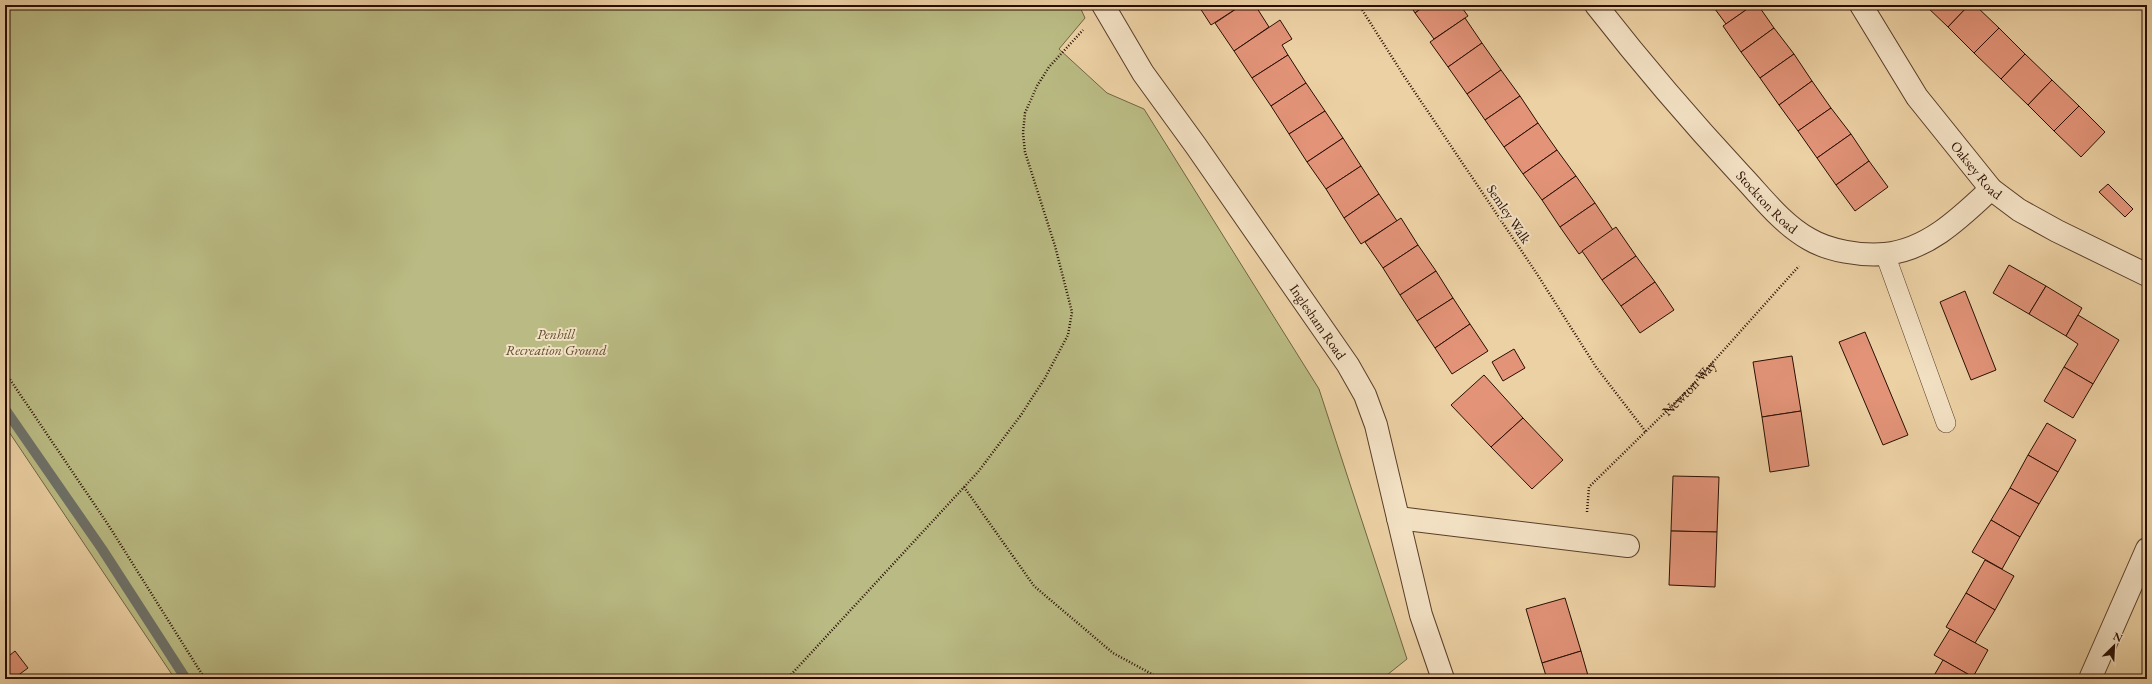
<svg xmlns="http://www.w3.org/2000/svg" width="2152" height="684" font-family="'EB Garamond',serif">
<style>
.green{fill:#babb84;stroke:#716442}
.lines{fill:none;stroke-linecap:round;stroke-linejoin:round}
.stream{stroke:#6e726a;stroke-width:10}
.building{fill:#e29378;stroke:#280d00}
.lane-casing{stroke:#593e29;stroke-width:20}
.street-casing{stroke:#593e29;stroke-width:24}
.path{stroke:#280d00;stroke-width:2.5;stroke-dasharray:1 2;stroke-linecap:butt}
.lane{stroke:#f3e1c4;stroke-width:19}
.street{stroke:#f3e1c4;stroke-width:22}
.labels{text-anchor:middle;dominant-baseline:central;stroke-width:4;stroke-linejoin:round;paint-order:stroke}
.street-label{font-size:14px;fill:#280d00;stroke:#f3e1c4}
.park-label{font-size:14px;font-style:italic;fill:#5b4a2e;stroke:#f3e1c4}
</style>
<rect width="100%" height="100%" fill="#ecd1a4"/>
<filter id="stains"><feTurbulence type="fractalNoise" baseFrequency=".005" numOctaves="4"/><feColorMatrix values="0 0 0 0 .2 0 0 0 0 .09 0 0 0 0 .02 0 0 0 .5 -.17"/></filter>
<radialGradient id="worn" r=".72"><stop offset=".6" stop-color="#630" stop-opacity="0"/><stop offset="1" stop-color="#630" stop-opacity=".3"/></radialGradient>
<path class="green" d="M 5,5 L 1079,5 L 1085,18 L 1059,49 L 1107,93 L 1144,109 L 1319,389 L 1407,659 L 1382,679 L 175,679 L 5,426 Z"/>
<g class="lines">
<path class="stream" d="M 5,409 L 102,549 L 186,679"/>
</g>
<g class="building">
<path d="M 1198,5 L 1242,5 L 1211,25 Z"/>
<path d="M 1242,5 L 1255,5 L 1269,27 L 1234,51 L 1215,23 Z"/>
<path d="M 1410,5 L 1426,5 L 1415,13 Z"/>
<path d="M 1426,5 L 1460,5 L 1468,16 L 1434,39 L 1415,13 Z"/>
<path d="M 1712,5 L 1753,5 L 1726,24 Z"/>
<path d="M 1753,5 L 1758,5 L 1774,28 L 1741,52 L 1723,26 Z"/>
<path d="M 1925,5 L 1969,5 L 1948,27 Z"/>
<path d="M 1969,5 L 1975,5 L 1999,28 L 1974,53 L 1948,27 Z"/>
<path d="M 1465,18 L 1482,43 L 1448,67 L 1430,42 Z"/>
<path d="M 1280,20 L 1292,39 L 1282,45 L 1288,55 L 1252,78 L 1234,51 Z"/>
<path d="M 1774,28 L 1794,54 L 1760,78 L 1741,52 Z"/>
<path d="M 1999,28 L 2025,54 L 2001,79 L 1974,53 Z"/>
<path d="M 1482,43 L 1501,70 L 1467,94 L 1448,67 Z"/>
<path d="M 1794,54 L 1812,81 L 1779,105 L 1760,78 Z"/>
<path d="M 2025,54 L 2052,80 L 2028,105 L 2001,79 Z"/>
<path d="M 1288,55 L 1306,83 L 1271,106 L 1252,78 Z"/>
<path d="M 1501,70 L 1520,96 L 1485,120 L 1467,94 Z"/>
<path d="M 2052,80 L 2079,106 L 2054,131 L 2028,105 Z"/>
<path d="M 1812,81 L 1831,108 L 1798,131 L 1779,105 Z"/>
<path d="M 1306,83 L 1325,111 L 1289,134 L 1271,106 Z"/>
<path d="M 1520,96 L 1538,123 L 1504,147 L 1485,120 Z"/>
<path d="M 2079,106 L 2105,132 L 2081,157 L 2054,131 Z"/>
<path d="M 1831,108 L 1851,134 L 1817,158 L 1798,131 Z"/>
<path d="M 1325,111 L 1343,138 L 1307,162 L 1289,134 Z"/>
<path d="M 1538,123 L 1557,150 L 1523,174 L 1504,147 Z"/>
<path d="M 1851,134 L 1869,161 L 1836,185 L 1817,158 Z"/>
<path d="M 1343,138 L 1361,166 L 1326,189 L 1307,162 Z"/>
<path d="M 1557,150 L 1576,176 L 1542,200 L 1523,174 Z"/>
<path d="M 1869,161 L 1888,187 L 1855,211 L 1836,185 Z"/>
<path d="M 1361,166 L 1379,194 L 1344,218 L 1326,189 Z"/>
<path d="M 1576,176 L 1595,203 L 1560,227 L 1542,200 Z"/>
<path d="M 2108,184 L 2133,209 L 2125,217 L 2099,192 Z"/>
<path d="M 1379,194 L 1397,221 L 1361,244 L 1344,218 Z"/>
<path d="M 1595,203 L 1613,230 L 1579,254 L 1560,227 Z"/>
<path d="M 1401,218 L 1418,245 L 1383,268 L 1365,242 Z"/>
<path d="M 1616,227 L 1636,256 L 1602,280 L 1582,251 Z"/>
<path d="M 1418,245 L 1436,271 L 1400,295 L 1383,268 Z"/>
<path d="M 1636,256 L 1655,282 L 1621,306 L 1602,280 Z"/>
<path d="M 2009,265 L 2046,286 L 2029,314 L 1993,293 Z"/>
<path d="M 1436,271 L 1453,298 L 1417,321 L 1400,295 Z"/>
<path d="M 1655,282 L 1674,310 L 1640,333 L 1621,306 Z"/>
<path d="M 2046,286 L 2082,308 L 2066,336 L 2029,314 Z"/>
<path d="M 1965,291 L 1996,370 L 1971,380 L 1940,302 Z"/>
<path d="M 1453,298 L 1470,324 L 1435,348 L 1417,321 Z"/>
<path d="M 2078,315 L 2119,340 L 2093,384 L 2064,367 L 2078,344 L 2066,336 Z"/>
<path d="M 1470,324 L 1488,351 L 1452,374 L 1435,348 Z"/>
<path d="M 1865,332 L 1908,435 L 1883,445 L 1839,342 Z"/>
<path d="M 1514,349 L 1525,368 L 1503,381 L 1492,362 Z"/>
<path d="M 1792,356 L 1801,411 L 1762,417 L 1753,362 Z"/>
<path d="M 2064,367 L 2093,384 L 2073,418 L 2044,401 Z"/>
<path d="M 1484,375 L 1523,418 L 1491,447 L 1451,405 Z"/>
<path d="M 1801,411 L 1809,466 L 1770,472 L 1762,417 Z"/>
<path d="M 1523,418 L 1563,460 L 1532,489 L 1491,447 Z"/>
<path d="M 2047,423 L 2076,440 L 2058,472 L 2028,455 Z"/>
<path d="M 2028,455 L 2058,472 L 2039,504 L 2010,488 Z"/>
<path d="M 1673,476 L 1719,477 L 1717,532 L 1671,531 Z"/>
<path d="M 2010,488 L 2039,504 L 2020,537 L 1991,520 Z"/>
<path d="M 1991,520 L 2020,537 L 2002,569 L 1972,552 Z"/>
<path d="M 1671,531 L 1717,532 L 1715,587 L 1669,585 Z"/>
<path d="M 1985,560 L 2014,576 L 1995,610 L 1966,593 Z"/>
<path d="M 1966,593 L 1995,610 L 1975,643 L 1946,627 Z"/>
<path d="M 1565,598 L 1581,651 L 1542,663 L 1526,609 Z"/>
<path d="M 1950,629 L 1988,650 L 1973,677 L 1934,655 Z"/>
<path d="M 15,651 L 28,668 L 13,679 L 5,679 L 5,659 Z"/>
<path d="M 1581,651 L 1589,679 L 1547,679 L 1542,663 Z"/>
<path d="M 1943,660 L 1973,677 L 1971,679 L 1932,679 Z"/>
</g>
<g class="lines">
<g class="lane-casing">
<path id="lane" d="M 1885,254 L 1946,423"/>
</g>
<g class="street-casing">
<g id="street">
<path id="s2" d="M 1103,5 L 1143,73 L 1196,146 L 1348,365 L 1365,395 L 1376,425 L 1421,615 L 1443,679"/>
<path id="s3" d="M 1596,5 C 1642,64 1690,120 1741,175 C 1762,197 1781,223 1809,239 C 1829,251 1861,256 1885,254 C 1928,250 1961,217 1991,189"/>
<path id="s4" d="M 1861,5 L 1917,97 L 1991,189 L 2019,210 L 2057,231 L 2147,275"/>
<path d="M 1398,518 L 1628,546"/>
<path d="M 2090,679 L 2147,549"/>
</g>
</g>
<g class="path">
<path d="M 1359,5 L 1404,76 L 1537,274 L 1596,367 L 1646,432"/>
<path d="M 5,372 L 109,526 L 205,679"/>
<path d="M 964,487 L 1034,586 L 1113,653 L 1161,679"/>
<path id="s1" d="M 1587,512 L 1589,487 L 1688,390 L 1799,266"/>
<path d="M 787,679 L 978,472 L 1021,415 L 1045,378 L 1068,335 L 1072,312 L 1055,246 L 1025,152 L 1023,133 L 1025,113 L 1037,86 L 1049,67 L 1083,30"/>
</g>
<use href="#lane" class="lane"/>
<use href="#street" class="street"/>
</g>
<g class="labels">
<g class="street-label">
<text stroke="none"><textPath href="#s4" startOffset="202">Oaksey Road</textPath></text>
<text stroke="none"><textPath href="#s3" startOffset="261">Stockton Road</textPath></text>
<text transform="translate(1509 214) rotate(56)">Semley Walk</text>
<text stroke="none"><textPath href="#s2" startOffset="383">Inglesham Road</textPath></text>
<text stroke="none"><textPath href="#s1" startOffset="166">Newton Way</textPath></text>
</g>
<g class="park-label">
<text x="556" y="334">Penhill<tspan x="556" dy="16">Recreation Ground</tspan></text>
</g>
</g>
<rect width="2152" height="684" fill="none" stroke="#ecd1a4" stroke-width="20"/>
<rect x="6" y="6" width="2140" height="672" fill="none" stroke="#280d00" stroke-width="2"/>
<rect x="10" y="10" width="2132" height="664" fill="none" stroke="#280d00"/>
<g transform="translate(2114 646) rotate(24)" stroke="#f3e1c4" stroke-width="3" paint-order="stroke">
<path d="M0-3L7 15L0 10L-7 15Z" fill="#280d00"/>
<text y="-6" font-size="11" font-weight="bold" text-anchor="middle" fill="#280d00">N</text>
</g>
<rect width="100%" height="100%" filter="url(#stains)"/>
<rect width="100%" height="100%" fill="url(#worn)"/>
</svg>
